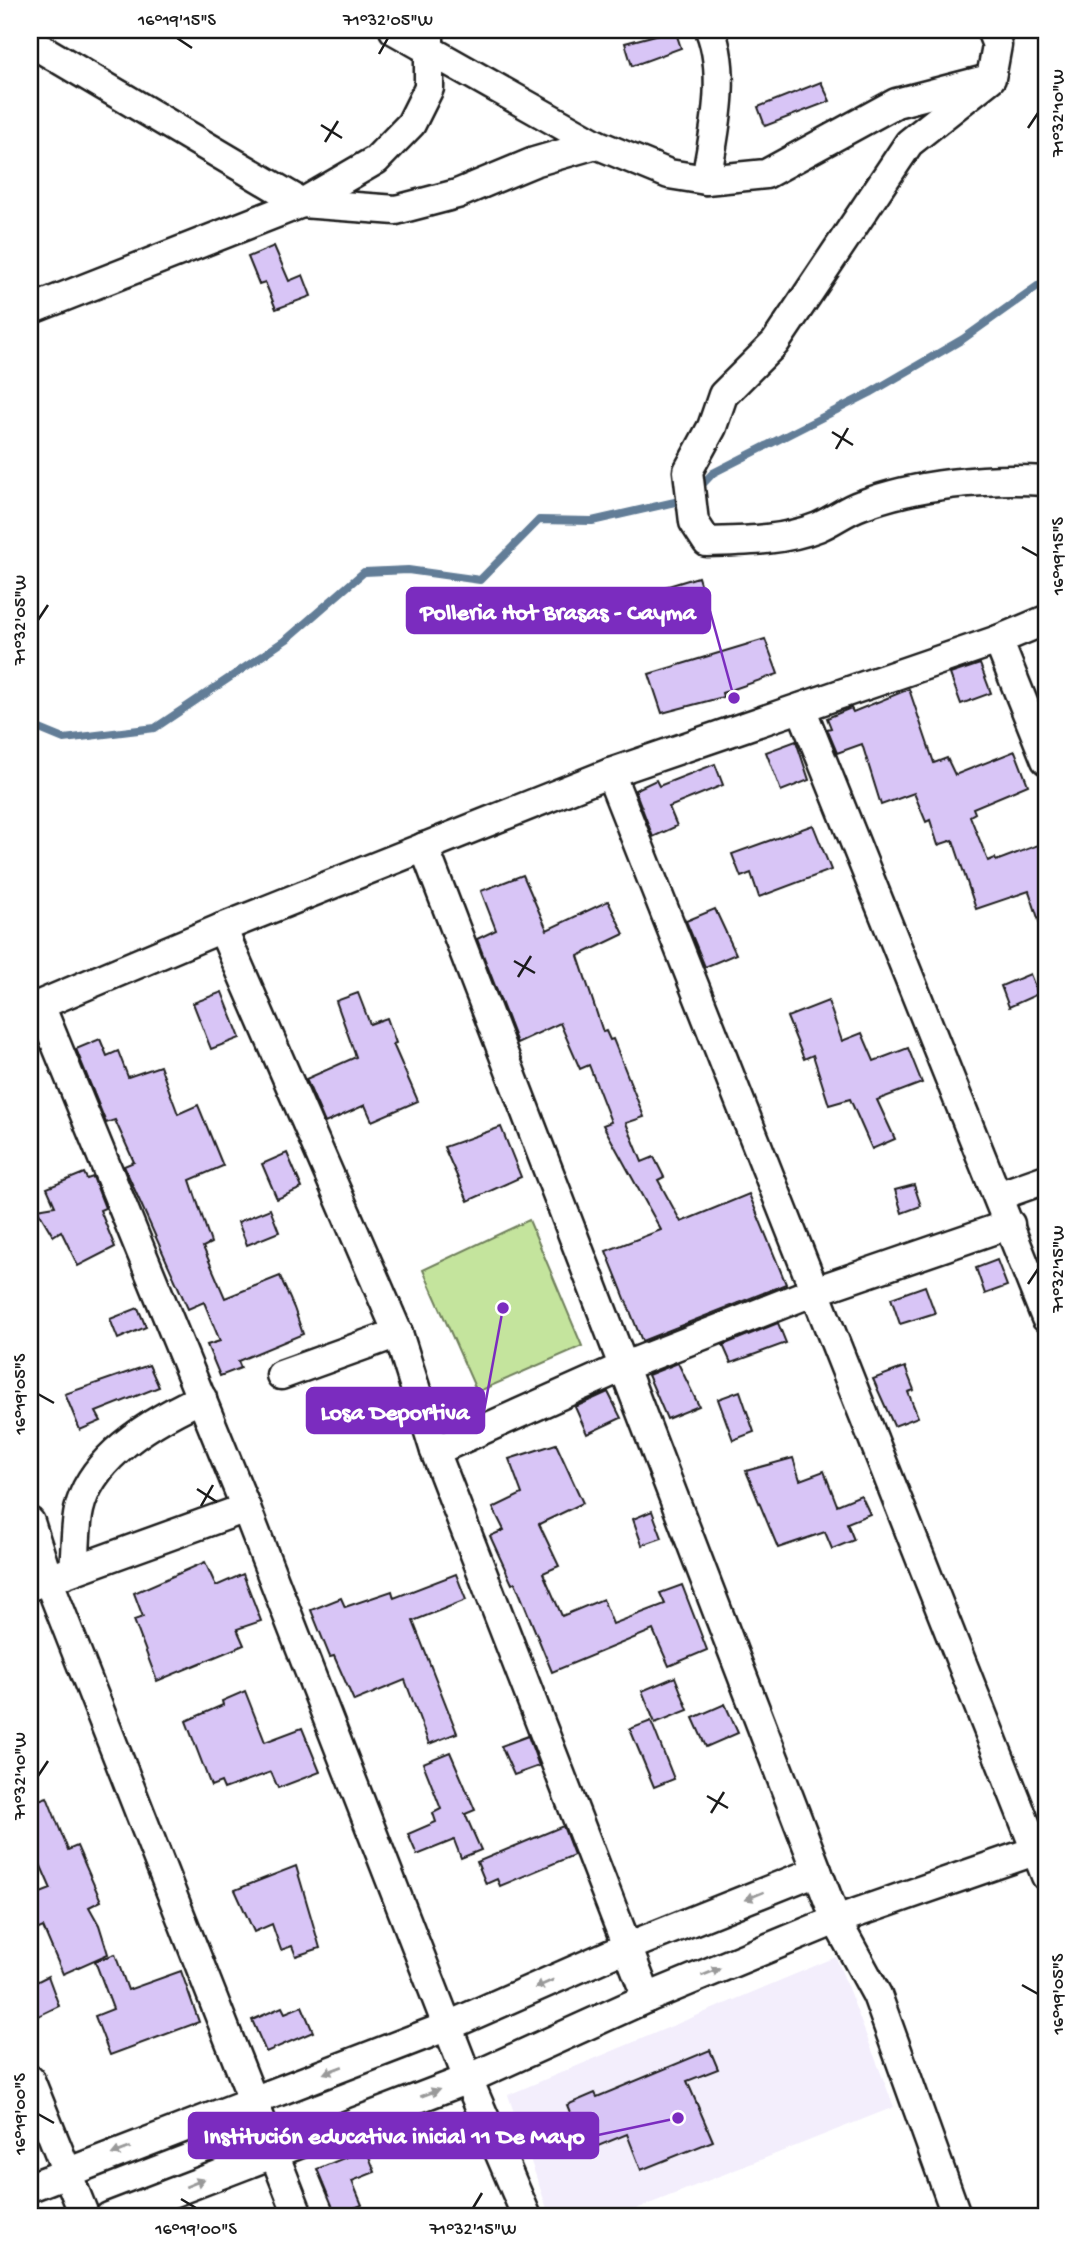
<svg xmlns="http://www.w3.org/2000/svg" width="1076" height="2247" font-family="'Gochi Hand',sans-serif">
<style>
.built{fill:#f3eefc}
.green{fill:#c4e49d;stroke:#70805c;stroke-width:2}
.lines{fill:none;stroke-linecap:round;stroke-linejoin:round}
.stream{stroke:#627d97;stroke-width:8}
.building{fill:#d8c5f6;stroke:#1c1c1c;stroke-width:2}
.street-casing{stroke:#1c1c1c;stroke-width:33}
.street{stroke:#fff;stroke-width:28}
.oneway{fill:#999}
.ticks{fill:none;stroke:#1c1c1c;stroke-width:2.5}
.leader{fill:none;stroke:#7b2cbf;stroke-width:2.5}
.callout-dot{fill:#7b2cbf;stroke:#fff;stroke-width:2.5}
.callout{fill:#7b2cbf;stroke:#7b2cbf;stroke-width:2.5}
.callout-label{font-size:24px;text-anchor:middle;font-weight:bold;fill:#fff}
.neatline{fill:none;stroke:#1c1c1c;stroke-width:2.5}
.ticks-label{font-size:18px;text-anchor:middle;fill:#1c1c1c}
</style>
<rect width="100%" height="100%" fill="#fff"/>
<filter id="ink" filterUnits="userSpaceOnUse"><feTurbulence type="fractalNoise" baseFrequency=".0143" numOctaves="2"/><feDisplacementMap in="SourceGraphic" scale="14" xChannelSelector="R" yChannelSelector="G"/><feConvolveMatrix kernelMatrix="1 2 1 2 8 2 1 2 1" color-interpolation-filters="sRGB"/></filter>
<g filter="url(#ink)">
<path class="built" d="M 836,1957 L 894,2107 L 616,2217 L 550,2217 L 508,2095 Z"/>
<path class="green" d="M 529,1220 L 582,1346 L 477,1392 L 423,1270 Z"/>
<g class="lines">
<g class="stream">
<path d="M 697,490 L 713,473 L 870,393 L 963,339 L 1046,280"/>
<path d="M 30,725 L 64,739 L 155,728 L 287,639 L 364,572 L 408,570 L 480,580 L 539,520 L 592,521 L 688,499"/>
</g>
</g>
<g class="building">
<path d="M 675,30 L 681,48 L 632,66 L 625,43 Z"/>
<path d="M 821,82 L 830,101 L 765,126 L 758,107 Z"/>
<path d="M 274,246 L 289,281 L 303,275 L 311,296 L 276,309 L 265,282 L 259,284 L 248,257 Z"/>
<path d="M 698,577 L 707,607 L 674,619 L 665,587 Z"/>
<path d="M 765,639 L 778,674 L 722,693 L 723,697 L 662,713 L 649,674 Z"/>
<path d="M 980,664 L 991,693 L 961,704 L 950,674 Z"/>
<path d="M 909,689 L 934,763 L 947,758 L 955,775 L 1015,751 L 1028,785 L 973,808 L 975,813 L 970,816 L 988,861 L 995,858 L 996,861 L 1046,842 L 1046,930 L 1042,930 L 1029,891 L 976,909 L 953,840 L 938,845 L 930,820 L 926,822 L 914,793 L 881,805 L 862,744 L 837,753 L 827,729 L 831,728 L 827,718 L 851,708 L 853,712 Z"/>
<path d="M 796,741 L 809,780 L 781,791 L 766,752 Z"/>
<path d="M 715,764 L 723,785 L 669,807 L 677,826 L 653,837 L 635,790 L 656,780 L 659,786 Z"/>
<path d="M 813,825 L 831,870 L 759,897 L 751,873 L 741,877 L 732,854 Z"/>
<path d="M 523,875 L 547,930 L 608,901 L 624,934 L 578,956 L 603,1032 L 606,1031 L 610,1040 L 613,1039 L 644,1117 L 626,1123 L 642,1162 L 654,1157 L 664,1177 L 658,1180 L 681,1222 L 749,1194 L 786,1284 L 642,1341 L 606,1251 L 661,1230 L 603,1125 L 611,1122 L 589,1065 L 580,1069 L 560,1023 L 517,1043 L 477,939 L 496,930 L 481,891 Z"/>
<path d="M 715,909 L 736,954 L 705,967 L 686,921 Z"/>
<path d="M 1030,974 L 1038,994 L 1009,1007 L 1001,986 Z"/>
<path d="M 222,992 L 240,1038 L 211,1049 L 193,1003 Z"/>
<path d="M 358,993 L 370,1024 L 387,1018 L 396,1043 L 393,1044 L 418,1101 L 372,1121 L 365,1105 L 325,1123 L 306,1079 L 356,1057 L 336,1001 Z"/>
<path d="M 828,1001 L 842,1041 L 862,1033 L 874,1061 L 908,1048 L 922,1083 L 877,1100 L 895,1139 L 872,1149 L 850,1099 L 829,1105 L 813,1055 L 804,1059 L 787,1017 Z"/>
<path d="M 100,1039 L 107,1056 L 118,1051 L 128,1077 L 160,1066 L 178,1114 L 198,1105 L 223,1166 L 190,1180 L 211,1243 L 203,1247 L 225,1298 L 280,1276 L 294,1308 L 303,1334 L 238,1361 L 241,1368 L 220,1376 L 207,1345 L 220,1341 L 204,1302 L 188,1309 L 124,1166 L 134,1162 L 115,1120 L 106,1123 L 76,1049 Z"/>
<path d="M 501,1127 L 521,1177 L 468,1201 L 444,1147 Z"/>
<path d="M 287,1153 L 302,1188 L 277,1199 L 262,1164 Z"/>
<path d="M 84,1173 L 87,1179 L 93,1177 L 105,1208 L 100,1210 L 115,1247 L 78,1266 L 61,1231 L 53,1236 L 37,1209 L 55,1206 L 47,1188 Z"/>
<path d="M 914,1185 L 921,1206 L 902,1213 L 895,1190 Z"/>
<path d="M 270,1209 L 279,1232 L 247,1245 L 238,1222 Z"/>
<path d="M 997,1260 L 1007,1286 L 985,1294 L 976,1268 Z"/>
<path d="M 925,1286 L 935,1313 L 900,1324 L 891,1298 Z"/>
<path d="M 138,1308 L 146,1327 L 118,1339 L 110,1319 Z"/>
<path d="M 778,1323 L 786,1343 L 731,1363 L 723,1345 Z"/>
<path d="M 678,1363 L 699,1406 L 667,1419 L 648,1375 Z"/>
<path d="M 149,1365 L 159,1387 L 96,1412 L 101,1421 L 80,1430 L 65,1394 Z"/>
<path d="M 905,1367 L 914,1390 L 908,1392 L 918,1417 L 894,1426 L 873,1379 Z"/>
<path d="M 740,1391 L 754,1432 L 733,1440 L 718,1399 Z"/>
<path d="M 608,1392 L 621,1418 L 587,1434 L 575,1407 Z"/>
<path d="M 556,1444 L 583,1503 L 539,1524 L 559,1566 L 543,1573 L 562,1616 L 603,1599 L 613,1624 L 665,1604 L 660,1593 L 682,1585 L 707,1650 L 669,1666 L 653,1630 L 552,1672 L 515,1582 L 512,1584 L 490,1536 L 504,1530 L 493,1508 L 522,1494 L 509,1459 Z"/>
<path d="M 793,1458 L 800,1480 L 824,1471 L 837,1505 L 861,1495 L 870,1514 L 847,1523 L 854,1540 L 832,1549 L 825,1532 L 778,1548 L 746,1471 Z"/>
<path d="M 652,1511 L 662,1538 L 642,1545 L 633,1519 Z"/>
<path d="M 205,1562 L 216,1586 L 243,1574 L 261,1621 L 237,1629 L 244,1645 L 157,1681 L 134,1620 L 143,1617 L 134,1593 Z"/>
<path d="M 456,1574 L 466,1600 L 413,1621 L 457,1733 L 429,1744 L 405,1680 L 354,1701 L 334,1656 L 330,1657 L 311,1610 L 341,1598 L 345,1607 L 392,1591 L 394,1598 Z"/>
<path d="M 675,1677 L 688,1710 L 655,1723 L 642,1691 Z"/>
<path d="M 245,1691 L 265,1742 L 302,1728 L 320,1772 L 278,1788 L 271,1772 L 224,1789 L 221,1782 L 211,1786 L 186,1721 L 223,1705 L 222,1701 Z"/>
<path d="M 725,1704 L 738,1733 L 706,1747 L 693,1718 Z"/>
<path d="M 651,1721 L 674,1779 L 654,1787 L 630,1729 Z"/>
<path d="M 528,1736 L 539,1766 L 514,1775 L 501,1746 Z"/>
<path d="M 450,1752 L 475,1810 L 465,1814 L 481,1850 L 461,1858 L 454,1840 L 417,1855 L 408,1834 L 436,1822 L 433,1813 L 441,1809 L 423,1763 Z"/>
<path d="M 47,1797 L 68,1850 L 77,1846 L 101,1901 L 89,1907 L 99,1925 L 108,1954 L 63,1974 L 43,1927 L 30,1933 L 30,1897 L 51,1889 L 30,1841 L 30,1803 Z"/>
<path d="M 563,1826 L 574,1855 L 500,1886 L 497,1879 L 486,1884 L 477,1862 Z"/>
<path d="M 296,1866 L 320,1948 L 296,1956 L 292,1946 L 281,1950 L 272,1924 L 254,1932 L 235,1890 Z"/>
<path d="M 115,1954 L 128,1990 L 181,1971 L 199,2022 L 110,2055 L 95,2016 L 113,2009 L 95,1961 Z"/>
<path d="M 48,1976 L 59,2006 L 30,2020 L 30,1985 Z"/>
<path d="M 302,2006 L 313,2032 L 266,2052 L 252,2020 L 282,2007 L 285,2013 Z"/>
<path d="M 710,2050 L 718,2069 L 687,2081 L 713,2141 L 641,2170 L 627,2134 L 586,2151 L 567,2105 L 595,2093 L 597,2097 Z"/>
<path d="M 366,2149 L 375,2172 L 352,2181 L 362,2205 L 336,2215 L 317,2169 Z"/>
</g>
<g class="lines">
<g class="street-casing">
<g id="street">
<path d="M 394,30 L 596,144 L 669,174 L 706,180 L 766,174 L 896,103 L 981,81"/>
<path d="M 991,30 L 997,45 L 991,78 L 909,143 L 775,343 L 723,395 L 712,427 L 688,471 L 694,522 L 707,542 C 743,541 783,541 818,527 C 833,521 846,510 861,505 C 916,484 988,477 1046,481"/>
<path d="M 30,42 L 302,203 L 396,210 L 457,194 L 534,162 L 596,144"/>
<path d="M 706,180 C 714,133 728,75 710,30"/>
<path d="M 30,310 L 302,203 L 376,160 L 411,124 L 429,88 L 429,38"/>
<path d="M 998,640 L 1046,760"/>
<path d="M 801,708 L 1046,1318"/>
<path d="M 610,773 L 1046,1876"/>
<path d="M 424,847 L 836,1920 L 877,1995 L 957,2217"/>
<path d="M 222,928 L 398,1333 L 435,1451 L 647,1998"/>
<path d="M 40,1005 L 246,1508 L 468,2079 L 527,2217"/>
<path d="M 30,1009 L 222,928 L 610,773 L 998,640 L 1046,620"/>
<path d="M 998,1196 L 1046,1179"/>
<path d="M 281,1375 L 398,1333"/>
<path d="M 435,1451 L 625,1366 L 815,1291 L 1010,1224"/>
<path d="M 30,1522 L 49,1582 L 299,2217"/>
<path d="M 74,1569 C 76,1550 75,1528 79,1510 C 91,1456 156,1419 202,1398"/>
<path d="M 30,1586 L 246,1508"/>
<path d="M 30,2080 L 85,2217"/>
<path d="M 30,2187 L 448,2026 L 627,1947 L 817,1871"/>
<path d="M 109,2217 L 468,2079 L 647,1998 L 836,1920 L 1046,1847"/>
</g>
</g>
<use href="#street" class="street"/>
</g>
<defs><path id="oneway-solid" d="M-6-.8H1V-3.2L6.5 0L1 3.2V.8H-6Z" transform="scale(1.75)"/></defs>
<g class="oneway">
<use href="#oneway-solid" transform="translate(754 1896) rotate(158)"/>
<use href="#oneway-solid" transform="translate(711 1972) rotate(-22)"/>
<use href="#oneway-solid" transform="translate(544 1984) rotate(156)"/>
<use href="#oneway-solid" transform="translate(333 2070) rotate(159)"/>
<use href="#oneway-solid" transform="translate(430 2093) rotate(-21)"/>
<use href="#oneway-solid" transform="translate(121 2151) rotate(159)"/>
<use href="#oneway-solid" transform="translate(195 2183) rotate(-22)"/>
</g>
</g>
<path class="ticks" d="M 177,38 L 192,48M 379,54 L 388,38M 321,125 L 342,138M 1028,128 L 1038,113M 325,142 L 338,121M 832,432 L 853,445M 836,449 L 848,428M 1022,547 L 1038,556M 38,620 L 48,605M 514,961 L 535,973M 518,977 L 531,956M 1028,1284 L 1038,1269M 38,1394 L 54,1403M 197,1489 L 217,1502M 201,1506 L 213,1485M 38,1776 L 48,1761M 707,1796 L 728,1808M 711,1813 L 724,1792M 1022,1985 L 1038,1994M 38,2114 L 54,2123M 181,2199 L 196,2208M 473,2208 L 482,2193"/>
<path class="leader" d="M734 698L710 611M503 1308L484 1411M678 2118L598 2135"/>
<g class="callout-dot">
<circle cx="734" cy="698" r="7"/>
<circle cx="503" cy="1308" r="7"/>
<circle cx="678" cy="2118" r="7"/>
</g>
<g class="callout">
<rect x="407" y="588" width="303" height="45" rx="7"/>
<rect x="307" y="1388" width="177" height="45" rx="7"/>
<rect x="189" y="2113" width="409" height="45" rx="7"/>
</g>
<g class="callout-label">
<text x="558" y="619">Polleria Hot Brasas - Cayma</text>
<text x="395" y="1419">Losa Deportiva</text>
<text x="394" y="2143">Institución educativa inicial 11 De Mayo</text>
</g>
<rect width="1076" height="2247" fill="none" stroke="#fff" stroke-width="77"/>
<rect x="38" y="38" width="1000" height="2170" class="neatline"/>
<g class="ticks-label">
<text x="177" y="25">16°19'15"S</text>
<text x="388" y="25">71°32'05"W</text>
<text transform="translate(1057 113) rotate(-90)" y="6">71°32'10"W</text>
<text transform="translate(1057 556) rotate(-90)" y="6">16°19'15"S</text>
<text transform="translate(19 620) rotate(-90)" y="6">71°32'05"W</text>
<text transform="translate(1057 1269) rotate(-90)" y="6">71°32'15"W</text>
<text transform="translate(19 1394) rotate(-90)" y="6">16°19'05"S</text>
<text transform="translate(19 1776) rotate(-90)" y="6">71°32'10"W</text>
<text transform="translate(1057 1994) rotate(-90)" y="6">16°19'05"S</text>
<text transform="translate(19 2114) rotate(-90)" y="6">16°19'00"S</text>
<text x="196" y="2234">16°19'00"S</text>
<text x="473" y="2234">71°32'15"W</text>
</g>
</svg>
